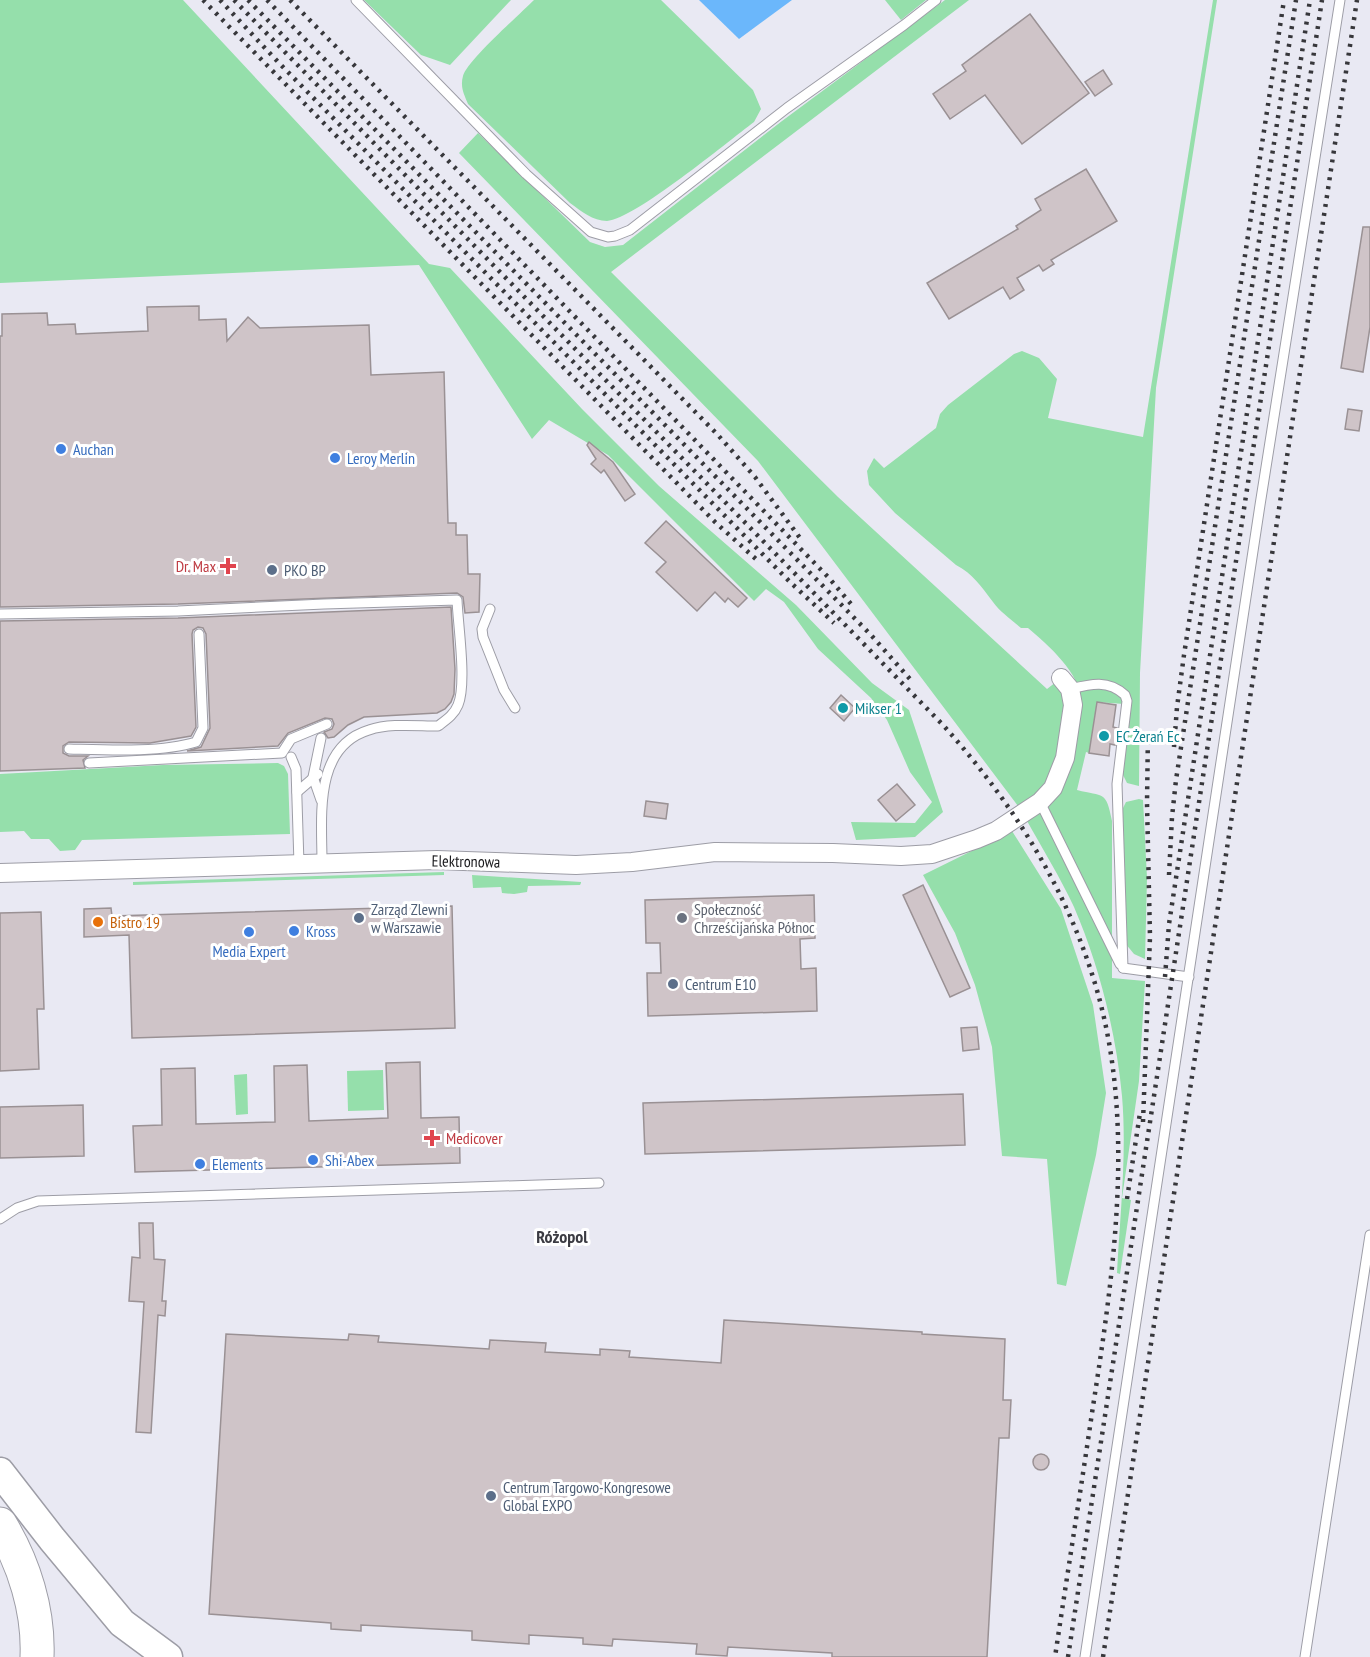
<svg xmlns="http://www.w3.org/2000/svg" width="1370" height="1657" font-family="'PT Sans Narrow',sans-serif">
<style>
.green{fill:#95dfab}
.water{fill:#6bb7fb}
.building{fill:#cfc4c8;stroke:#9a9194;stroke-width:1.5}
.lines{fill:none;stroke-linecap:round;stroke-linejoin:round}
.lane-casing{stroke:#9d9da6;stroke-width:11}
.street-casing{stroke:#9d9da6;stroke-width:20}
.primary-casing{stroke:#9d9da6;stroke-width:31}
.highway-casing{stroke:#9d9da6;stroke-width:35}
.lane{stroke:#fff;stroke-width:9}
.street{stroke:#fff;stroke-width:18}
.primary{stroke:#fff;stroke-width:28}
.highway{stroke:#fff;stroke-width:33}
.rail{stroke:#37373b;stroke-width:4.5;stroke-dasharray:3 6;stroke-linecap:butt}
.shop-dot{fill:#3f7fe0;stroke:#fff;stroke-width:2}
.health-dot{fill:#e0444e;stroke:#fff;stroke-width:2}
.service-dot{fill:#5c6f8a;stroke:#fff;stroke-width:2}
.culture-dot{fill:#0f9aa8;stroke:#fff;stroke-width:2}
.worship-dot{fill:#6b7280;stroke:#fff;stroke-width:2}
.food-dot{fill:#e8710a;stroke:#fff;stroke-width:2}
.labels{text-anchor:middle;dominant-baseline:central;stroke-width:6;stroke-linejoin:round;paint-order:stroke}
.shop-label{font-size:16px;fill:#366cbe;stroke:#fff;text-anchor:start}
.health-label{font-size:16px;fill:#be3a42;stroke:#fff;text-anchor:end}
.service-label{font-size:16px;fill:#4e5e75;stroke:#fff;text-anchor:start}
.culture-label{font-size:16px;fill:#0d838f;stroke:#fff;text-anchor:start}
.street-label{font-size:16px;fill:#18181b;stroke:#fff}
.worship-label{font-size:16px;fill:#5b616d;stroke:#fff;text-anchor:start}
.food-label{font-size:16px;fill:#c56008;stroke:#fff;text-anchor:start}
.neighbourhood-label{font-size:18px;font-weight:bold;fill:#3b3b42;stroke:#fff}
</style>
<rect width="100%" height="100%" fill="#e9e9f3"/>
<g class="green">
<path d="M 0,0 L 183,0 L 429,264 L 450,268 L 582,409 L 659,486 L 796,605 L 872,683 L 909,710 L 943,812 L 915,837 L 856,840 L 851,822 L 915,823 L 932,802 L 910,772 L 887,720 L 871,698 L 818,649 L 784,602 L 766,589 L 754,601 L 608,455 L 549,420 L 532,439 L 419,265 L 0,283 Z"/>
<path d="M 364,0 L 511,0 L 450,65 L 421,55 Z"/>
<path d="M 534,0 L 661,0 L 753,90 L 761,109 L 754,122 C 727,142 635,219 607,221 C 593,221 581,211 570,203 L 468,104 C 464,94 460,87 463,76 C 467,61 520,14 534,0 Z"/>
<path d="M 885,0 L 926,0 L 901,20 Z"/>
<path d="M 945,0 L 969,0 L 611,272 L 838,497 L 1047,689 L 1056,682 L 1067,699 L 1054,770 L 1041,791 L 1018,806 L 758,461 L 459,153 L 478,133 L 590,242 L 605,247 L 623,245 L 782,121 Z"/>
<path d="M 1213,0 L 1217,0 L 1156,388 L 1140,673 L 1139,786 L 1127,783 L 1123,775 L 1124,704 L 1097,702 L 1089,753 L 1086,752 L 1077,790 C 1104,797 1106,790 1112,821 L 1112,978 L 1145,981 L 1139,1081 L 1122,1198 L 1131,1200 L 1120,1274 L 1117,1273 C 1120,1215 1127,1154 1122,1096 C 1116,1032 1099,965 1074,907 C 1060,877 1042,848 1026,819 L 1037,813 L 1081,704 C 1083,675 1048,645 1028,628 L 1021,628 C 1012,620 1000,612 993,602 C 981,586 973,574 956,565 L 895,513 L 869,485 L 867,471 L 874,458 L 884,468 L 936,428 L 940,414 L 948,405 L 1014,354 L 1022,351 L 1039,358 L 1057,379 L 1048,418 L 1143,437 Z"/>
<path d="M 278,763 L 284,766 L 288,774 L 290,834 L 82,840 L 75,850 L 60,851 L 49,839 L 31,839 L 24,831 L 0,832 L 0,774 L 163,765 Z"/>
<path d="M 1139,799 L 1143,800 L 1147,878 L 1145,959 L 1134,954 L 1125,943 L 1121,812 L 1126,802 Z"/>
<path d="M 1012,831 L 1061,909 L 1093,1005 L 1106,1093 L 1096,1155 L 1066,1286 L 1057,1284 L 1047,1159 L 1002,1156 L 992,1047 L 975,985 L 955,933 L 923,875 Z"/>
<path d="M 444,872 L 444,875 L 133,885 L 133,882 Z"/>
<path d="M 472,875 L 581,882 L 581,883 L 580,885 L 528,886 L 527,892 L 514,894 L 502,893 L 501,887 L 473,888 Z"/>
<path d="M 383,1070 L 384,1110 L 348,1111 L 347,1071 Z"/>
<path d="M 247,1074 L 248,1114 L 236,1115 L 234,1075 Z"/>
</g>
<path class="water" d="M 699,0 L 792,0 L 739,39 Z"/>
<g class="building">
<path d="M 1030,14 L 1089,93 L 1022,144 L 985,95 L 950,119 L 933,94 L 966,71 L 962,65 Z"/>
<path d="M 1103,70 L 1112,84 L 1095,96 L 1085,82 Z"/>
<path d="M 1086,169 L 1117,221 L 1051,260 L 1054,264 L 1043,271 L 1039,265 L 1017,278 L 1024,290 L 1010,299 L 1003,287 L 949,319 L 927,283 L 1018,229 L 1016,226 L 1041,210 L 1035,199 Z"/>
<path d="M 1363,227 L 1370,227 L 1370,327 L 1363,372 L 1341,368 Z"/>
<path d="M 199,306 L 199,320 L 226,319 L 227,341 L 248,317 L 260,328 L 369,325 L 371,375 L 444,372 L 448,523 L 456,523 L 456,535 L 467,535 L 468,574 L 480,574 L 479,612 L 465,613 L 463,597 L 457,593 L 178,604 L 0,607 L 0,336 L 2,336 L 2,314 L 47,313 L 48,325 L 75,324 L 76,334 L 148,331 L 147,307 Z"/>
<path d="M 1348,409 L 1362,411 L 1359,431 L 1345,429 Z"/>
<path d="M 589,442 L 613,462 L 635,494 L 625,501 L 604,470 L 601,473 L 591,464 L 596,459 L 587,445 Z"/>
<path d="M 666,521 L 747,598 L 738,607 L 728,598 L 725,602 L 715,592 L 697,611 L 656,572 L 666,562 L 645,543 Z"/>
<path d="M 451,607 L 455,669 L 454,694 L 451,702 L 445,709 L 437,713 L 364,717 L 348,725 L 334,737 L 328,738 L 324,732 L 332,729 L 334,724 L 332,719 L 325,718 L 288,733 L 278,746 L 187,751 L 201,747 L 210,728 L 206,634 L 203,628 L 198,627 L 193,630 L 192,634 L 196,727 L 191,736 L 150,743 L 69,742 L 63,746 L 63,753 L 69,756 L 88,756 L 83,760 L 85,768 L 0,771 L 0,621 L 178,618 Z"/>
<path d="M 841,695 L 855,708 L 844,721 L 830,708 Z"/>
<path d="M 1097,702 L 1116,705 L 1113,727 L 1117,728 L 1115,745 L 1110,744 L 1109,756 L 1089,753 Z"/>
<path d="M 897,784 L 915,805 L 896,821 L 878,800 Z"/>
<path d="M 646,801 L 668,804 L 666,819 L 644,816 Z"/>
<path d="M 923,885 L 970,988 L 950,997 L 903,895 Z"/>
<path d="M 814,895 L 815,938 L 800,939 L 801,969 L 816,968 L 817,1011 L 648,1016 L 647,973 L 661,973 L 660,943 L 646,943 L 645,900 Z"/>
<path d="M 452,906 L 455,1028 L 132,1038 L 129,935 L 84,937 L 84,909 L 111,908 L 112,916 Z"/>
<path d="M 41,912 L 44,1009 L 37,1009 L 39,1069 L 0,1071 L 0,913 Z"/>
<path d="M 977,1027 L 979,1049 L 963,1051 L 961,1028 Z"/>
<path d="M 420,1062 L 421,1118 L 459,1117 L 460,1163 L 135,1172 L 133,1126 L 162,1125 L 161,1069 L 195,1068 L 196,1124 L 275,1122 L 274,1066 L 307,1065 L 309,1121 L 388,1118 L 386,1063 Z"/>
<path d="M 963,1094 L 965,1145 L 645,1154 L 643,1103 Z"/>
<path d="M 83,1105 L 84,1156 L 0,1158 L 0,1107 Z"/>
<path d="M 139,1223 L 153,1223 L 154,1259 L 165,1260 L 162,1301 L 166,1301 L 165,1316 L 158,1315 L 151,1433 L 136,1432 L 144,1302 L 129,1301 L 132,1257 L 140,1258 Z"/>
<path d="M 724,1320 L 922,1332 L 922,1334 L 1005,1339 L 1003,1400 L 1011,1400 L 1009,1438 L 999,1438 L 987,1657 L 832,1657 L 832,1653 L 728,1647 L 727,1656 L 696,1654 L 697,1644 L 613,1639 L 612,1646 L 583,1644 L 583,1638 L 529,1635 L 529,1644 L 472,1640 L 472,1631 L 361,1625 L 361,1631 L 331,1629 L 331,1623 L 209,1614 L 226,1334 L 348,1340 L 349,1334 L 379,1336 L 378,1342 L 489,1349 L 490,1340 L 546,1343 L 545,1352 L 600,1355 L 600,1349 L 630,1351 L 629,1357 L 721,1363 Z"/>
<circle cx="1041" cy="1462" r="8"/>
</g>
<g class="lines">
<g class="lane-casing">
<g id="lane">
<path d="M 356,0 L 526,174 L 591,232 L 608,237 L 615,236 L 630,230 L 787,108 L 904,25 L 936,0"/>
<path d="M 490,609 L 482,629 L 483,637 L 504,690 L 515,708"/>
<path d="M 0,614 L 178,611 L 324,604 L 457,600 C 458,626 467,683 458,705 C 454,715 446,720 438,726 C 416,726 390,723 369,730 C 313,747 322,817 322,863"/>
<path d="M 1070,689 C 1090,684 1108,679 1125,695 L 1127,701 L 1117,784 L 1123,968"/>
<path d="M 321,738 L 313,777 L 321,800"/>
<path d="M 69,749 C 106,750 161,753 196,742 L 203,728 L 199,634"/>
<path d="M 291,757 L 296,769 L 299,864"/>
<path d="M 89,763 L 282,753 L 291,739 L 327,724"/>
<path d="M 297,792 L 318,774"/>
<path d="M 1040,802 L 1120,964"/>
<path d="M 1123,968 L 1189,977"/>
<path d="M 0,1219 L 17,1208 L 38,1201 L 599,1183"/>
<path d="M 1085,1657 L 1260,505 L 1340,0"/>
<path d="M 1305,1657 L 1370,1235"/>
</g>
</g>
<g class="street-casing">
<path id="street" d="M 0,873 L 437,860 L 576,865 L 632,862 L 715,852 L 833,853 L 901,856 L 932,854 L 977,839 L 996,831 L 1040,802 L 1053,788 L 1065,758 L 1073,705 L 1070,689 L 1061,678"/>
</g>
<g class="primary-casing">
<path id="primary" d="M 0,1472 L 52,1539 L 122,1623 L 168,1657"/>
</g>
<g class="highway-casing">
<path id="highway" d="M 0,1524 C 24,1563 39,1611 37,1657"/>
</g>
<use href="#lane" class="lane"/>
<use href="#street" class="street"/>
<use href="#primary" class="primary"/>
<use href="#highway" class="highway"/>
<g class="rail">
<path d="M 203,0 L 715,522 L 757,560"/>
<path d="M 220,0 L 279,63 L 790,582 L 834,623"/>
<path d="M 234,0 L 944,726 C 1009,799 1062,880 1092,974 C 1138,1115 1114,1270 1092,1413 C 1080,1495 1067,1576 1055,1657"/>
<path d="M 248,0 L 870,634 L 910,679"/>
<path d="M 267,0 L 829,578 L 851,604"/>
<path d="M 290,0 L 717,434 L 755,477 L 800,538"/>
<path d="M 1174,747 L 1177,707 L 1184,655 L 1284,0"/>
<path d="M 1169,875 L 1172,817 L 1176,780 L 1296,0"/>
<path d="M 1165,977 L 1169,924 L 1310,0"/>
<path d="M 1143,1122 L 1150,937 L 1147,803 L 1148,730"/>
<path d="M 1127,1199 L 1140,1113"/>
<path d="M 1068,1657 L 1322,0"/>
<path d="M 1103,1657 L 1357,0"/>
</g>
</g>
<g class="shop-dot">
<circle cx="61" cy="449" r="6"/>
<circle cx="335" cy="458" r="6"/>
<circle cx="294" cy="931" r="6"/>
<circle cx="249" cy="932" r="6"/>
<circle cx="313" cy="1160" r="6"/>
<circle cx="200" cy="1164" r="6"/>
</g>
<g class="health-dot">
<path d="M225 557h6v6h6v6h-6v6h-6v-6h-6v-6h6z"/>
<path d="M429 1129h6v6h6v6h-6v6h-6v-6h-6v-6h6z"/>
</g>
<g class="service-dot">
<circle cx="272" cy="570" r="6"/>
<circle cx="359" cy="918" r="6"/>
<circle cx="673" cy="984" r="6"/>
<circle cx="491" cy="1496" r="6"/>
</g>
<g class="culture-dot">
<circle cx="843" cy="708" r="6"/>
<circle cx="1104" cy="736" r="6"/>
</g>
<circle class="worship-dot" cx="682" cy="918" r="6"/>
<circle class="food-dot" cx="98" cy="922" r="6"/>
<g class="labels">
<g class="shop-label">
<text x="73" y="449">Auchan</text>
<text x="347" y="458">Leroy Merlin</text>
<text x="306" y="931">Kross</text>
<text x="249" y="951" text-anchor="middle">Media Expert</text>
<text x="325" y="1160">Shi-Abex</text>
<text x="212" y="1164">Elements</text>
</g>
<g class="health-label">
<text x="216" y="566">Dr. Max</text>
<text x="446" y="1138" text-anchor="start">Medicover</text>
</g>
<g class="service-label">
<text x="284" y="570">PKO BP</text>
<text x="371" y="909">Zarząd Zlewni<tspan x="371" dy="18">w Warszawie</tspan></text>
<text x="685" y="984">Centrum E10</text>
<text x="503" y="1487">Centrum Targowo-Kongresowe<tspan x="503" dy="18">Global EXPO</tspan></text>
</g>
<g class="culture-label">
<text x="855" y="708">Mikser 1</text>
<text x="1116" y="736">EC Żerań Ec</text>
</g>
<g class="street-label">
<text transform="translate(466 861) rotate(1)">Elektronowa</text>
</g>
<g class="worship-label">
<text x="694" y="909">Społeczność<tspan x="694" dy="18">Chrześcijańska Północ</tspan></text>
</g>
<g class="food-label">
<text x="110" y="922">Bistro 19</text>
</g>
<g class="neighbourhood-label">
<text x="562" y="1236">Różopol</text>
</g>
</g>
</svg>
